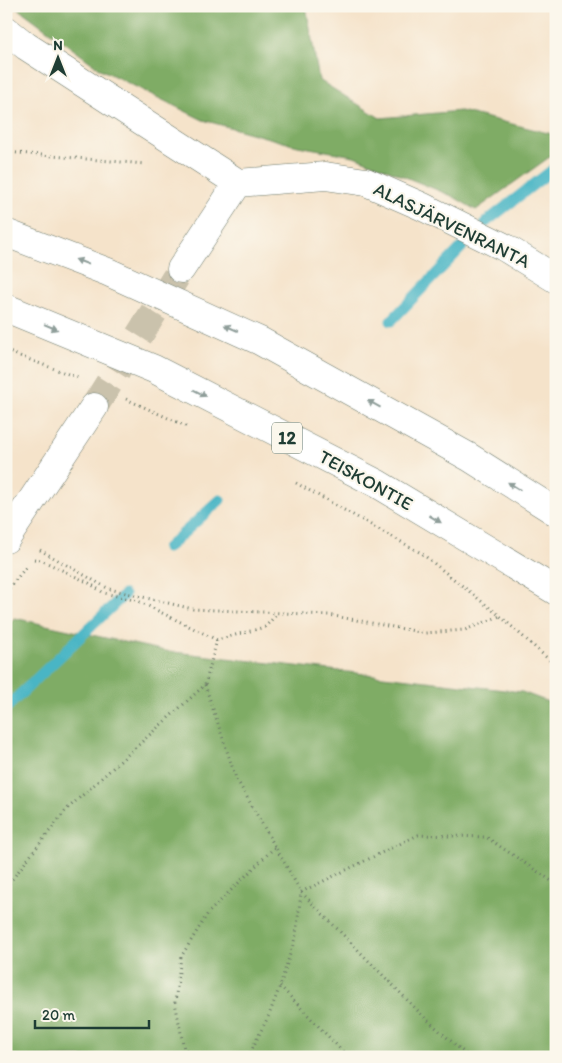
<svg xmlns="http://www.w3.org/2000/svg" width="562" height="1063" font-family="Itim,sans-serif">
<style>
.forest{fill:#7fac65;stroke:#4f744c}
.lines{fill:none;stroke-linecap:round;stroke-linejoin:round}
.stream{stroke:#49b5c5;stroke-width:11}
.minor-tunnel{stroke:#cac2ac;stroke-width:28;stroke-dasharray:28 14;stroke-linecap:butt}
.minor-casing{stroke:#6a7768;stroke-width:29}
.trunk-casing{stroke:#6a7768;stroke-width:29}
.path{stroke:#6a7768;stroke-width:3;stroke-dasharray:1 4;stroke-linecap:butt}
.minor{stroke:#fff;stroke-width:28}
.trunk{stroke:#fff;stroke-width:28}
.oneway{fill:#8f9e9a}
.labels{text-anchor:middle;dominant-baseline:central;stroke-width:4.5;stroke-linejoin:round;paint-order:stroke}
.shield{fill:#fbf7ec;stroke:#61756b;stroke-width:1}
.shield-label{font-size:18px;font-weight:bold;fill:#1f3d34}
.street-label{font-size:19px;fill:#1f3d34;stroke:#fbf7ec}
</style>
<rect width="100%" height="100%" fill="#fbf7ec"/>
<filter id="ink" filterUnits="userSpaceOnUse"><feTurbulence type="fractalNoise" baseFrequency=".02" numOctaves="2"/><feDisplacementMap in="SourceGraphic" scale="10" xChannelSelector="R" yChannelSelector="G"/><feConvolveMatrix kernelMatrix="1 2 1 2 8 2 1 2 1" color-interpolation-filters="sRGB"/></filter>
<filter id="wash" filterUnits="userSpaceOnUse"><feTurbulence type="fractalNoise" baseFrequency=".0096" numOctaves="4" result="noise"/><feDisplacementMap in="SourceGraphic" scale="20" xChannelSelector="R" yChannelSelector="G"/><feGaussianBlur stdDeviation="1.12" result="paint"/><feColorMatrix in="noise" values="0 0 0 0 0 0 0 0 0 0 0 0 0 0 0 0 0 1.4 0 .05"/><feComposite in="paint" operator="in"/></filter>
<g filter="url(#wash)">
<rect width="100%" height="100%" fill="#f5e3ca"/>
<g class="forest">
<path d="M 15,6 L 306,6 L 319,80 L 380,118 L 460,111 L 556,135 L 556,143 L 551,156 L 476,210 L 452,196 L 354,156 L 298,146 L 203,120 L 100,69 Z"/>
<path d="M 14,618 L 165,651 L 522,692 L 556,705 L 556,1057 L 6,1057 L 6,626 Z"/>
</g>
<g class="lines">
<g class="stream">
<path d="M 486,222 L 556,167"/>
<path d="M 391,321 L 462,247"/>
<path d="M 167,548 L 220,500"/>
<path d="M 6,708 L 124,595"/>
</g>
</g>
</g>
<g filter="url(#ink)">
<g class="lines">
<path class="minor-tunnel" d="M 94,407 L 181,269"/>
<g class="minor-casing">
<g id="minor">
<path d="M 6,30 L 26,46 L 238,183"/>
<path d="M 181,269 L 238,183 L 325,176 L 366,182 L 421,206 L 504,247 L 556,279"/>
<path d="M 6,539 L 94,407"/>
</g>
</g>
<g class="trunk-casing">
<g id="trunk">
<path d="M 6,233 L 108,272 L 260,341 L 469,457 L 556,512"/>
<path d="M 6,308 L 154,369 L 378,484 L 556,591"/>
</g>
</g>
<g class="path">
<path d="M 6,152 L 145,164"/>
<path d="M 6,351 L 79,378"/>
<path d="M 126,399 L 188,427"/>
<path d="M 296,483 L 421,553 L 500,616 L 556,666"/>
<path d="M 40,550 L 109,589 L 193,609 L 329,615 L 425,633 L 465,630 L 500,616"/>
<path d="M 34,559 L 41,560 L 89,583 L 104,593 L 138,601 L 217,640"/>
<path d="M 6,592 L 26,567"/>
<path d="M 205,685 L 236,778 L 301,892 L 424,1017 L 469,1057"/>
<path d="M 6,887 L 66,810 L 205,685 L 217,640 L 265,627 L 278,613"/>
<path d="M 301,892 L 418,835 L 486,837 L 556,884"/>
<path d="M 280,986 L 348,1057"/>
<path d="M 200,1057 L 184,1049 L 175,1002 L 181,957 L 208,913 L 275,847"/>
<path d="M 248,1057 L 269,1015 L 280,986 L 296,935 L 301,893"/>
</g>
<use href="#minor" class="minor"/>
<use href="#trunk" class="trunk"/>
</g>
<defs><path id="oneway-solid" d="M-6-.8H1V-3.2L6.5 0L1 3.2V.8H-6Z" transform="scale(1.25)"/></defs>
<g class="oneway">
<use href="#oneway-solid" transform="translate(82 262) rotate(-159)"/>
<use href="#oneway-solid" transform="translate(51 327) rotate(22)"/>
<use href="#oneway-solid" transform="translate(231 328) rotate(-156)"/>
<use href="#oneway-solid" transform="translate(200 393) rotate(27)"/>
<use href="#oneway-solid" transform="translate(374 404) rotate(-151)"/>
<use href="#oneway-solid" transform="translate(514 486) rotate(-148)"/>
<use href="#oneway-solid" transform="translate(435 519) rotate(31)"/>
</g>
</g>
<g class="labels">
<rect class="shield" x="272" y="422.5" width="30" height="31" rx="4"/>
<g class="shield-label">
<text x="287" y="438">12</text>
</g>
<g class="street-label">
<text transform="translate(452 225) rotate(26)">ALASJÄRVENRANTA</text>
<text transform="translate(366 480) rotate(29)">TEISKONTIE</text>
</g>
</g>
<rect width="562" height="1063" fill="none" stroke="#fbf7ec" stroke-width="25"/>
<g transform="translate(58 58)" stroke="#fbf7ec" stroke-width="4" paint-order="stroke">
<path d="M0-4L9 19L0 12L-9 19Z" fill="#1f3d34"/>
<text y="-8" font-size="14" font-weight="bold" text-anchor="middle" fill="#1f3d34">N</text>
</g>
<path d="M35 1020v8h114v-8" fill="none" stroke="#1f3d34" stroke-width="2.5"/>
<text x="42" y="1020" font-size="15" fill="#1f3d34" stroke="#fbf7ec" stroke-width="4" paint-order="stroke">20 m</text>
</svg>
